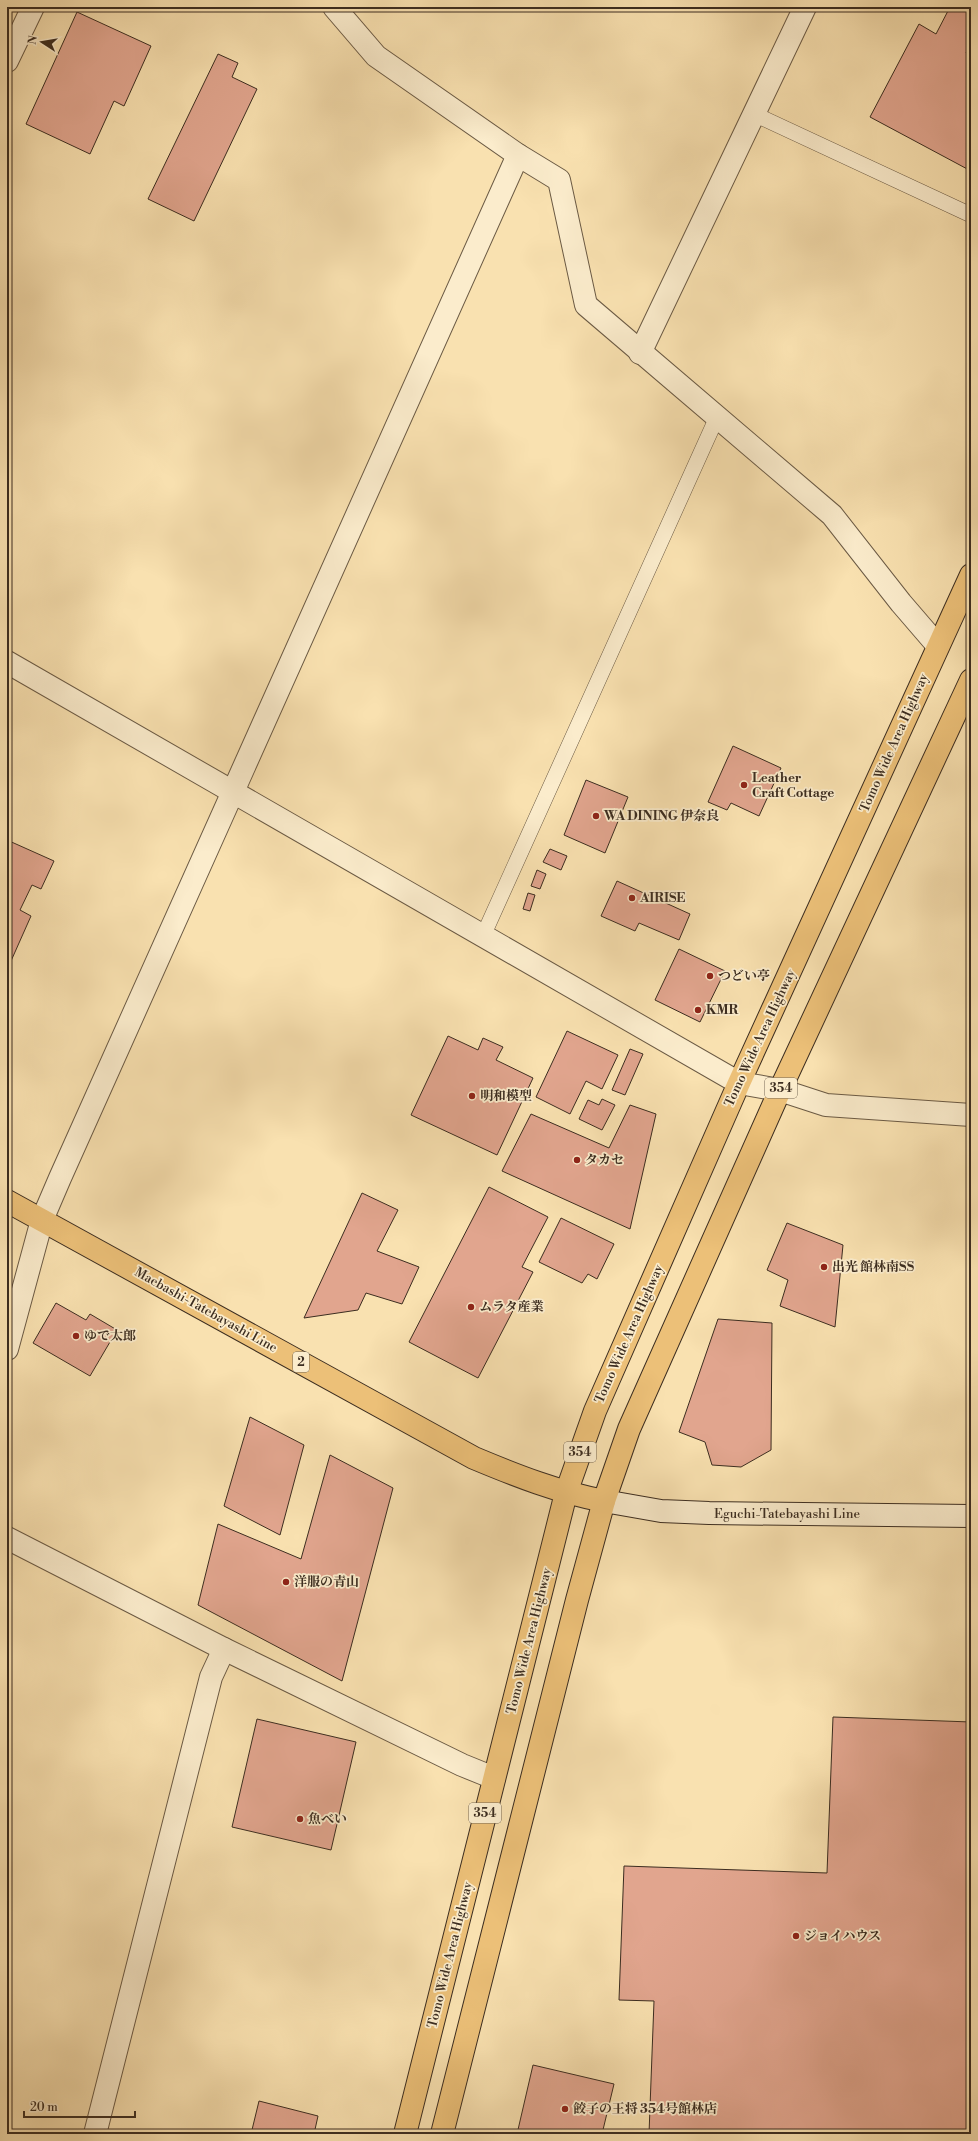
<svg xmlns="http://www.w3.org/2000/svg" width="978" height="2141" font-family="'Libre Bodoni','Noto Serif JP',serif">
<style>
.building{fill:#e1a58e;stroke:#3c2d20}
.lines{fill:none;stroke-linecap:round;stroke-linejoin:round}
.service-casing{stroke:#6b5a44;stroke-width:16}
.minor-casing{stroke:#6b5a44;stroke-width:24}
.secondary-casing{stroke:#3c2d20;stroke-width:24}
.primary-casing{stroke:#3c2d20;stroke-width:24}
.trunk-casing{stroke:#3c2d20;stroke-width:24}
.service{stroke:#fbeccc;stroke-width:15}
.minor{stroke:#fbeccc;stroke-width:22}
.secondary{stroke:#fbeccc;stroke-width:22}
.primary{stroke:#ecc078;stroke-width:22}
.trunk{stroke:#ecc078;stroke-width:22}
.poi-dot{fill:#8f2418;stroke:#fbeccc;stroke-width:1.5}
.labels{text-anchor:middle;dominant-baseline:central;stroke-width:3.5;stroke-linejoin:round;paint-order:stroke}
.shield{fill:#fbeccc;stroke:#756654;stroke-width:1}
.shield-label{font-size:12px;font-weight:bold;fill:#3c2d20}
.street-label{font-size:13px;fill:#3c2d20;stroke:#fbeccc}
.poi-label{font-size:13px;font-weight:bold;fill:#3c2d20;stroke:#fbeccc;text-anchor:start}
</style>
<rect width="100%" height="100%" fill="#f9e1b0"/>
<filter id="stains"><feTurbulence type="fractalNoise" baseFrequency=".005" numOctaves="4"/><feColorMatrix values="0 0 0 0 .2 0 0 0 0 .09 0 0 0 0 .02 0 0 0 .5 -.17"/></filter>
<radialGradient id="worn" r=".72"><stop offset=".6" stop-color="#630" stop-opacity="0"/><stop offset="1" stop-color="#630" stop-opacity=".3"/></radialGradient>
<g class="building">
<path d="M 950,7 L 971,7 L 971,44 L 966,53 L 971,55 L 971,171 L 870,117 L 919,24 L 936,34 Z"/>
<path d="M 77,12 L 151,46 L 124,106 L 114,101 L 90,154 L 26,124 Z"/>
<path d="M 218,54 L 238,63 L 232,77 L 257,89 L 194,221 L 148,199 Z"/>
<path d="M 733,746 L 781,768 L 759,816 L 731,803 L 727,810 L 708,802 Z"/>
<path d="M 586,780 L 628,797 L 605,853 L 564,835 Z"/>
<path d="M 7,840 L 54,861 L 41,889 L 32,885 L 20,910 L 31,916 L 7,970 Z"/>
<path d="M 550,849 L 567,856 L 561,870 L 543,862 Z"/>
<path d="M 537,870 L 546,874 L 540,889 L 531,886 Z"/>
<path d="M 617,881 L 690,914 L 679,940 L 639,923 L 635,931 L 601,916 Z"/>
<path d="M 528,893 L 535,895 L 530,911 L 523,909 Z"/>
<path d="M 679,949 L 725,971 L 700,1022 L 655,1000 Z"/>
<path d="M 567,1031 L 618,1055 L 602,1089 L 586,1081 L 570,1114 L 536,1097 Z"/>
<path d="M 448,1036 L 478,1050 L 483,1038 L 503,1047 L 496,1060 L 533,1078 L 497,1155 L 411,1115 Z"/>
<path d="M 630,1049 L 643,1054 L 625,1095 L 612,1090 Z"/>
<path d="M 602,1099 L 615,1105 L 602,1130 L 579,1119 L 588,1100 L 599,1105 Z"/>
<path d="M 630,1105 L 656,1114 L 630,1229 L 502,1171 L 531,1114 L 609,1148 Z"/>
<path d="M 489,1187 L 548,1217 L 522,1267 L 533,1272 L 478,1378 L 409,1342 Z"/>
<path d="M 362,1193 L 398,1210 L 377,1251 L 419,1267 L 402,1304 L 366,1293 L 358,1310 L 304,1318 Z"/>
<path d="M 561,1218 L 614,1244 L 597,1279 L 588,1274 L 582,1283 L 539,1262 Z"/>
<path d="M 787,1223 L 843,1245 L 835,1327 L 780,1306 L 788,1280 L 767,1270 Z"/>
<path d="M 56,1303 L 86,1320 L 90,1314 L 117,1330 L 90,1376 L 33,1343 Z"/>
<path d="M 718,1319 L 772,1323 L 771,1450 L 741,1467 L 712,1465 L 705,1442 L 679,1432 Z"/>
<path d="M 250,1417 L 304,1445 L 280,1535 L 224,1506 Z"/>
<path d="M 330,1455 L 393,1488 L 342,1681 L 198,1605 L 218,1524 L 301,1559 Z"/>
<path d="M 833,1717 L 971,1722 L 971,2134 L 649,2134 L 654,2001 L 619,2000 L 624,1866 L 827,1873 Z"/>
<path d="M 257,1719 L 356,1742 L 331,1850 L 232,1827 Z"/>
<path d="M 533,2065 L 614,2084 L 602,2134 L 517,2134 Z"/>
<path d="M 259,2101 L 318,2116 L 314,2134 L 251,2134 Z"/>
</g>
<g class="lines">
<g class="service-casing">
<g id="service">
<path d="M 754,114 L 971,215"/>
<path d="M 483,936 L 717,417"/>
</g>
</g>
<g class="minor-casing">
<g id="minor">
<path d="M 334,7 L 376,56 L 518,155 L 559,180 L 586,305 L 832,515 L 901,603 L 938,646"/>
<path d="M 7,61 L 33,7"/>
<path d="M 640,353 L 805,7"/>
<path d="M 7,662 L 739,1083 L 780,1090 L 826,1105 L 971,1115"/>
<path d="M 7,1349 L 42,1220 L 60,1178 L 518,155"/>
<path d="M 7,1538 L 224,1649 L 462,1765 L 494,1778"/>
<path d="M 95,2134 L 211,1677 L 224,1649"/>
</g>
</g>
<g class="secondary-casing">
<path id="secondary" d="M 604,1501 L 661,1511 L 709,1513 L 971,1516"/>
</g>
<g class="primary-casing">
<path id="primary" d="M 7,1201 L 474,1458 C 517,1476 558,1492 604,1501"/>
</g>
<g class="trunk-casing">
<g id="trunk">
<path d="M 405,2134 L 566,1493 L 595,1411 L 739,1083 L 971,575"/>
<path d="M 442,2134 L 577,1600 L 604,1501 L 629,1429 L 780,1090 L 971,680"/>
</g>
</g>
<use href="#service" class="service"/>
<use href="#minor" class="minor"/>
<use href="#secondary" class="secondary"/>
<use href="#primary" class="primary"/>
<use href="#trunk" class="trunk"/>
</g>
<g class="poi-dot">
<circle cx="744" cy="785" r="4"/>
<circle cx="596" cy="816" r="4"/>
<circle cx="632" cy="898" r="4"/>
<circle cx="710" cy="976" r="4"/>
<circle cx="698" cy="1010" r="4"/>
<circle cx="472" cy="1096" r="4"/>
<circle cx="577" cy="1160" r="4"/>
<circle cx="824" cy="1267" r="4"/>
<circle cx="471" cy="1307" r="4"/>
<circle cx="76" cy="1336" r="4"/>
<circle cx="286" cy="1582" r="4"/>
<circle cx="300" cy="1819" r="4"/>
<circle cx="796" cy="1936" r="4"/>
<circle cx="565" cy="2109" r="4"/>
</g>
<g class="labels">
<g class="shield">
<rect x="765" y="1078" width="32" height="20" rx="3"/>
<rect x="293" y="1352" width="16" height="20" rx="3"/>
<rect x="564" y="1442" width="32" height="20" rx="3"/>
<rect x="469" y="1803" width="32" height="20" rx="3"/>
</g>
<g class="shield-label">
<text x="781" y="1088">354</text>
<text x="301" y="1362">2</text>
<text x="580" y="1452">354</text>
<text x="485" y="1813">354</text>
</g>
<g class="street-label">
<text transform="translate(894 743) rotate(-66)">Tomo Wide Area Highway</text>
<text transform="translate(760 1038) rotate(-65)">Tomo Wide Area Highway</text>
<text transform="translate(206 1310) rotate(29)">Maebashi-Tatebayashi Line</text>
<text transform="translate(629 1334) rotate(-66)">Tomo Wide Area Highway</text>
<text x="787" y="1514">Eguchi-Tatebayashi Line</text>
<text transform="translate(529 1641) rotate(-76)">Tomo Wide Area Highway</text>
<text transform="translate(450 1955) rotate(-76)">Tomo Wide Area Highway</text>
</g>
<g class="poi-label">
<text x="752" y="778">Leather<tspan x="752" dy="15">Craft Cottage</tspan></text>
<text x="604" y="816">WA DINING 伊奈良</text>
<text x="640" y="898">AIRISE</text>
<text x="718" y="976">つどい亭</text>
<text x="706" y="1010">KMR</text>
<text x="480" y="1096">明和模型</text>
<text x="585" y="1160">タカセ</text>
<text x="832" y="1267">出光 館林南SS</text>
<text x="479" y="1307">ムラタ産業</text>
<text x="84" y="1336">ゆで太郎</text>
<text x="294" y="1582">洋服の青山</text>
<text x="308" y="1819">魚べい</text>
<text x="804" y="1936">ジョイハウス</text>
<text x="573" y="2109">餃子の王将 354号館林店</text>
</g>
</g>
<rect width="978" height="2141" fill="none" stroke="#f9e1b0" stroke-width="24"/>
<rect x="8" y="8" width="962" height="2125" fill="none" stroke="#3c2d20" stroke-width="2"/>
<rect x="12" y="12" width="954" height="2117" fill="none" stroke="#3c2d20"/>
<g transform="translate(42 42) rotate(282)" stroke="#fbeccc" stroke-width="3" paint-order="stroke">
<path d="M0-3L7 15L0 10L-7 15Z" fill="#3c2d20"/>
<text y="-6" font-size="11" font-weight="bold" text-anchor="middle" fill="#3c2d20">N</text>
</g>
<path d="M24 2111v6h111v-6" fill="none" stroke="#3c2d20" stroke-width="2"/>
<text x="30" y="2111" font-size="12" fill="#3c2d20" stroke="#fbeccc" stroke-width="3" paint-order="stroke">20 m</text>
<rect width="100%" height="100%" filter="url(#stains)"/>
<rect width="100%" height="100%" fill="url(#worn)"/>
</svg>
